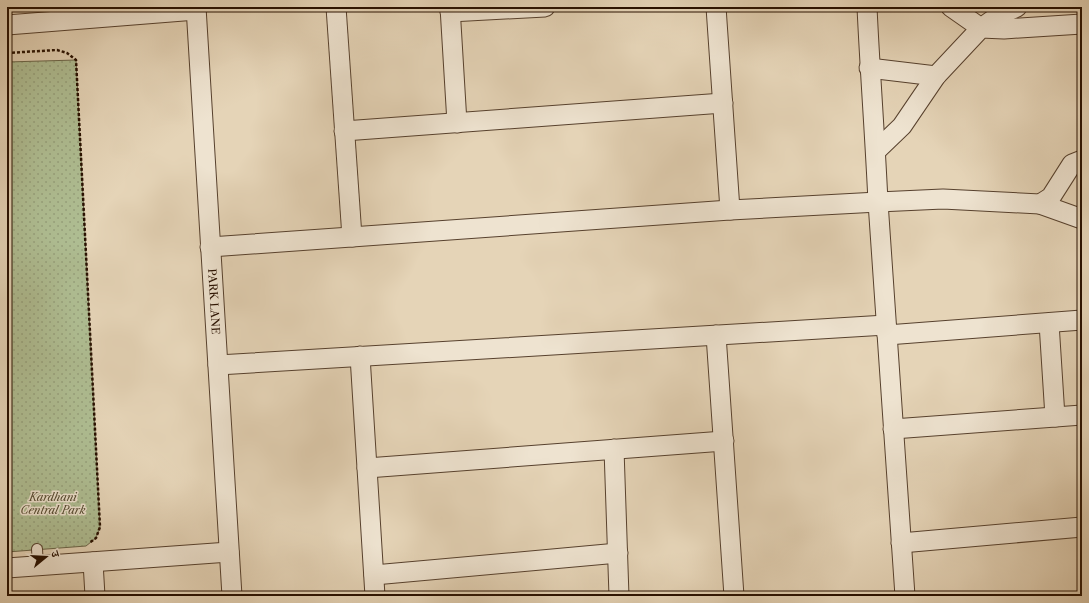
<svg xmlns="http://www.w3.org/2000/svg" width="1089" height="603" font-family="'Libre Caslon Text','Noto Serif Devanagari',serif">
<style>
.park{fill:url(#park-dots);stroke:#6c674a}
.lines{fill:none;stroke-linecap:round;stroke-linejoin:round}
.lane-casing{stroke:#57412e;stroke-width:12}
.street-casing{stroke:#57412e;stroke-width:21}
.path{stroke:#281000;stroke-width:2.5;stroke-dasharray:3 2;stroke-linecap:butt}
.lane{stroke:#eee3d0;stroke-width:10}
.street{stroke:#eee3d0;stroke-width:19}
.labels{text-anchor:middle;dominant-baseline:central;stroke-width:3;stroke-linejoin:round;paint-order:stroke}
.street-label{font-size:11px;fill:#281000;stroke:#eee3d0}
.park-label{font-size:11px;font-style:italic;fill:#574d33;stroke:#eee3d0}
</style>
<defs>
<pattern id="park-dots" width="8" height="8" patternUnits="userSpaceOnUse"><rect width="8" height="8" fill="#afbe93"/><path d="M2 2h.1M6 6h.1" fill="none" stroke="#97a27d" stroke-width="1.8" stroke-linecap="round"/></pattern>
</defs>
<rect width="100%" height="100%" fill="#e5d4b7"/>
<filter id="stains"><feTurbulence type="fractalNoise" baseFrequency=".005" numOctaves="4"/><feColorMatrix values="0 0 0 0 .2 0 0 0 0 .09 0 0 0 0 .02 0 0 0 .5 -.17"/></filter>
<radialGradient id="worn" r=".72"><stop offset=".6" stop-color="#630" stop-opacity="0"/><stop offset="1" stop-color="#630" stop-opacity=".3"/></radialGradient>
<path class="park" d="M 76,60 L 100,527 L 96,538 L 86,546 L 7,552 L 7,62 Z"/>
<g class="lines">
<g class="lane-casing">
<path id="lane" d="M 37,549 L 38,566"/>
</g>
<g class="street-casing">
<g id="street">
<path id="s1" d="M 196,7 L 232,596"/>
<path d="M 336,7 L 352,237"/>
<path d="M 450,7 L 457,123"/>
<path d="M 716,7 L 730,210"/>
<path d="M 867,7 C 870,72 875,137 878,202 L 905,596"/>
<path d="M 951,7 L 981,28 L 998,16 L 1017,7"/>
<path d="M 450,12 L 545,7"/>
<path d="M 7,25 L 196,10"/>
<path d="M 869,68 L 936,76"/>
<path d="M 344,131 L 723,103"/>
<path d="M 876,151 L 902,126 L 936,76 L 981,28 L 1004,29 L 1082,24"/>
<path d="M 1040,204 L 1082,219"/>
<path d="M 210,247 L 730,210 L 878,202 L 943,199 L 1040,204 L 1051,197 L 1072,164 L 1082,160"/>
<path d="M 1049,323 L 1055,417"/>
<path d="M 716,335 L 734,596"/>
<path d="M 887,335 L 1082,320"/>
<path d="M 360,356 L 375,596"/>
<path d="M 218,365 L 886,325"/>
<path d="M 893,429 L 1082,415"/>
<path d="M 614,449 L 619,596"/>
<path d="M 367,468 L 724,441"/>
<path d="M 901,543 L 1082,527"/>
<path d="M 93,562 L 95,596"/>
<path d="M 7,568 L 229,552"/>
<path d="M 374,575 L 618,553"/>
</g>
</g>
<path class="path" d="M 7,53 L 57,50 L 67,53 L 76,60 L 100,527 L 96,538 L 89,543"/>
<use href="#lane" class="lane"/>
<use href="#street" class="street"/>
</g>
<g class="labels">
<g class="street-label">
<text stroke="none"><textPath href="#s1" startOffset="295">PARK LANE</textPath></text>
</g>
<g class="park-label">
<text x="53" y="497">Kardhani<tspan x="53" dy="13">Central Park</tspan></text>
</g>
</g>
<rect width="1089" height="603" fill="none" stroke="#e5d4b7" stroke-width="24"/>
<rect x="8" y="8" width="1073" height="587" fill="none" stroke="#281000" stroke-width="2"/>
<rect x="12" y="12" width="1065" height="579" fill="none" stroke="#281000"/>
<g transform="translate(46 557) rotate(72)" stroke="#eee3d0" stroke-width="3" paint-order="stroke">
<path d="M0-3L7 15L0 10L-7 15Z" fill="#281000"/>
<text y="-6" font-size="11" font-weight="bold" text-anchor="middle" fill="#281000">उ</text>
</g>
<rect width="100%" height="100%" filter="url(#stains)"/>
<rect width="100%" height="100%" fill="url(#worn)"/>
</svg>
